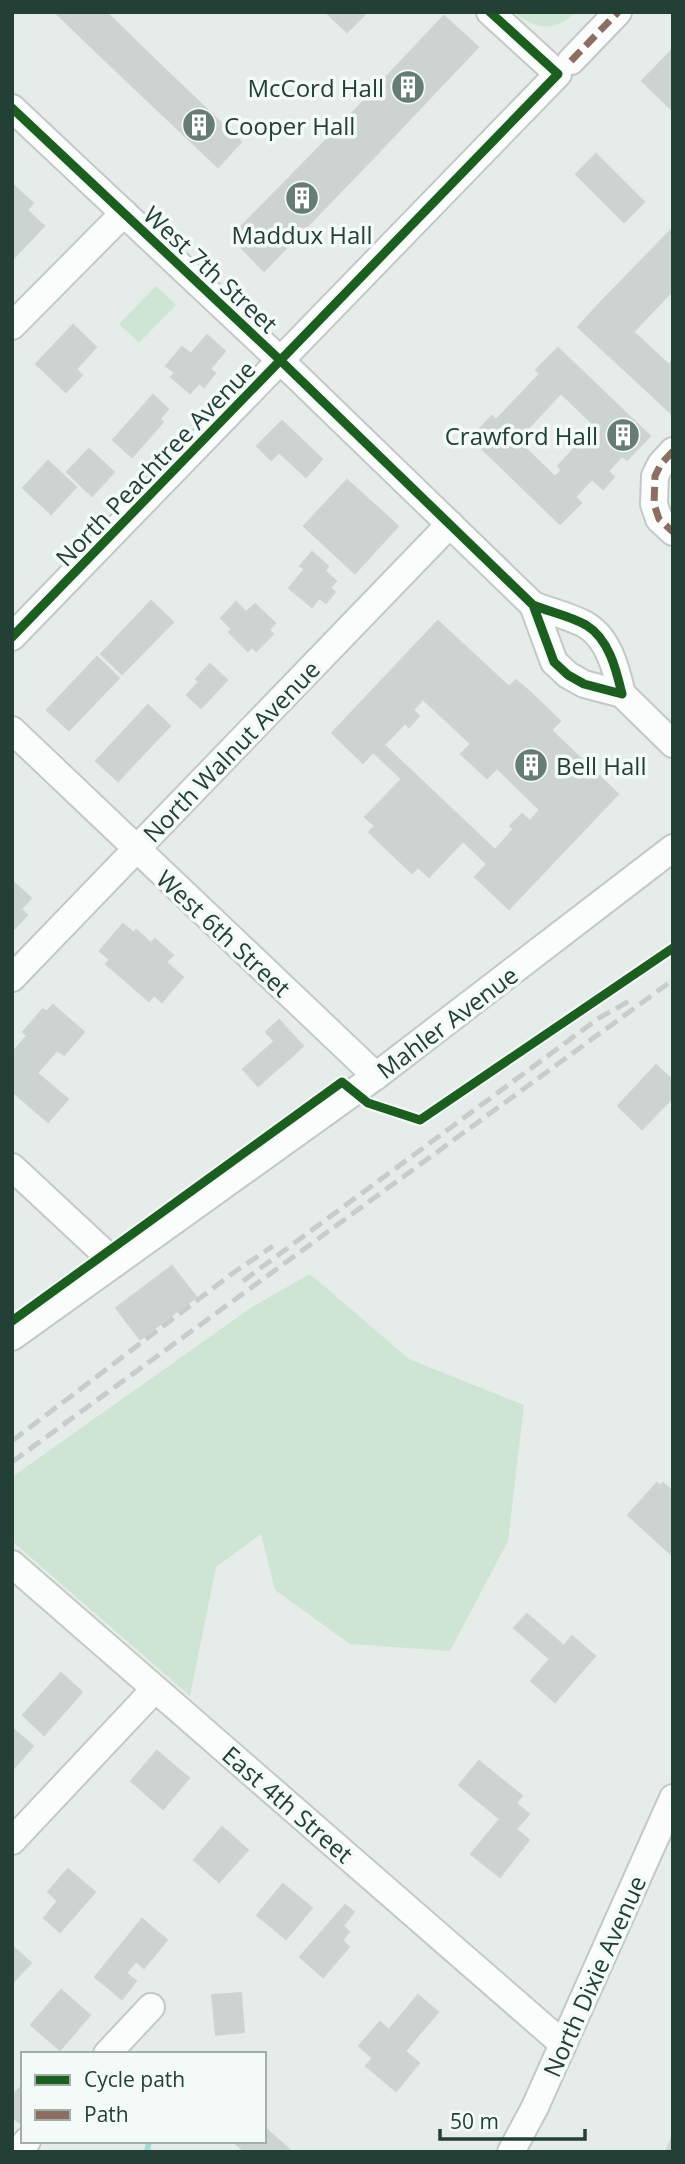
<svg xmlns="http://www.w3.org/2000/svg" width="685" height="2164" font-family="'Open Sans',sans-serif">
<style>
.green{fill:#cfe5d3}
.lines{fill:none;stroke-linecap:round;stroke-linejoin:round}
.stream{stroke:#a5dadb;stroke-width:6}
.building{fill:#cdd3d0;stroke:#ced5d1;stroke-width:2;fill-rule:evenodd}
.minor-casing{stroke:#c3c9c6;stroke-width:30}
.minor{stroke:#fbfcfc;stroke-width:26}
.rail{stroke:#c7cdca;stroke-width:5;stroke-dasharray:14 7;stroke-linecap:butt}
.quiet{stroke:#8d6e63;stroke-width:7;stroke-dasharray:14 7;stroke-linecap:butt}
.cycleway-casing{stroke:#f4faf7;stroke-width:13}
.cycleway{stroke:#1b5e20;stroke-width:9}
.labels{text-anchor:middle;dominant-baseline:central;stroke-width:7;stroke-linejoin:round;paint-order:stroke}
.poi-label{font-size:24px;fill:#224035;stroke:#f4faf7;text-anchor:end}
.street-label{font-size:24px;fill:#224035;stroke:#f4faf7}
</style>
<rect width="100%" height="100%" fill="#e6ece9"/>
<g class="green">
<path d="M 514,12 L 576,12 C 556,32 535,30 514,12 Z"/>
<path d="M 156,286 L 176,305 L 139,343 L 119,324 Z"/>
<path d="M 310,1274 L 409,1359 L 524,1405 L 508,1541 L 450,1651 L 350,1644 L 275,1590 L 261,1534 L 216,1567 L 190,1696 L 12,1541 L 12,1477 L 252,1307 Z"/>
</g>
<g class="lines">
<path class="stream" d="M 147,2152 L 149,2141"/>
</g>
<g class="building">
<path d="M 55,12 L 106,12 L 152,57 L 128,82 Z"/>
<path d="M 326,12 L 367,12 L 347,32 Z"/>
<path d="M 444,16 L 478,47 L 373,158 L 339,127 Z"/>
<path d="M 673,49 L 673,111 L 642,81 Z"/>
<path d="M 152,57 L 241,142 L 218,167 L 128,82 Z"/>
<path d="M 339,127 L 373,158 L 264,271 L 231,237 Z"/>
<path d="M 596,154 L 644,202 L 624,222 L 576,174 Z"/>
<path d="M 12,184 L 33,203 L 27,210 L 44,226 L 12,260 Z"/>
<path d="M 671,230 L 673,231 L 673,290 L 633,332 L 601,302 Z"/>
<path d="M 601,302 L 669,365 L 673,360 L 673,411 L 671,413 L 578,327 Z"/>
<path d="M 73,325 L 96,347 L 76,369 L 82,375 L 66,392 L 36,364 Z"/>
<path d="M 207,335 L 225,351 L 210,369 L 215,373 L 204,387 L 199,383 L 190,393 L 171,377 L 175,373 L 166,366 L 182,347 L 191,354 Z"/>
<path d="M 558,348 L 650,436 L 627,460 L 622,456 L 608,471 L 614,477 L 603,489 L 592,479 L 575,497 L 581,503 L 560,524 L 471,438 L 492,416 L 496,420 L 540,374 L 536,370 ZM 561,393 L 600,431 L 593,439 L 588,434 L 558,466 L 562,470 L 555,477 L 517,440 Z"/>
<path d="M 153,395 L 168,409 L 160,419 L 163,422 L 132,457 L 113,440 Z"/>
<path d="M 282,421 L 322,459 L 306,477 L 279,452 L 271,460 L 257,446 Z"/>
<path d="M 89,449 L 114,472 L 92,496 L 67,472 Z"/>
<path d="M 48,461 L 76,487 L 51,514 L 23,488 Z"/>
<path d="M 347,480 L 398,526 L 355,573 L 304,526 Z"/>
<path d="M 319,511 L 369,557 L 355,573 L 304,526 Z"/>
<path d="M 312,552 L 328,566 L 325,571 L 336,581 L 330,588 L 335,592 L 326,603 L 319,598 L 312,607 L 289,588 L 305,569 L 300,566 Z"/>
<path d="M 151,601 L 173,622 L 122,674 L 101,654 Z"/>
<path d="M 236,602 L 246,612 L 255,604 L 275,623 L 269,630 L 273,634 L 256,651 L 252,647 L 248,651 L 229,632 L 232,629 L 221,618 Z"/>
<path d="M 438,621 L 509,687 L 516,680 L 531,693 L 560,721 L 551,730 L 618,794 L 509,909 L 475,877 L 487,864 L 463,841 L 429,877 L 418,867 L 412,873 L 369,832 L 375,826 L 365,817 L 402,779 L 373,752 L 363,763 L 332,733 ZM 423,699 L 471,744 L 461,754 L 487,778 L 497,768 L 540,810 L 530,821 L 522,814 L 510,826 L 514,829 L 495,850 L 384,745 L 405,723 L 409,727 L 419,716 L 413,710 Z"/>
<path d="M 97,657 L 119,678 L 69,730 L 47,710 Z"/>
<path d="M 210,664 L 227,680 L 201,708 L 187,695 L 199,682 L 196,679 Z"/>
<path d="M 148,705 L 170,726 L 118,781 L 96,761 Z"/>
<path d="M 12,881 L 31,898 L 21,909 L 27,915 L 12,931 Z"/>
<path d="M 123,924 L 134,933 L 136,930 L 151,943 L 155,939 L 173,955 L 166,962 L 183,977 L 162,1002 L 154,995 L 149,1001 L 106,964 L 110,960 L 100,951 Z"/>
<path d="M 53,1005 L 84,1032 L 64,1055 L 57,1050 L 37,1073 L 68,1099 L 48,1122 L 12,1091 L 12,1053 L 27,1036 L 23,1032 L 43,1009 L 46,1012 Z"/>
<path d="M 279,1020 L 303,1046 L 290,1058 L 266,1032 Z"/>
<path d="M 275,1041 L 290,1058 L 258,1086 L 243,1069 Z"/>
<path d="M 656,1065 L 673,1081 L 673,1097 L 642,1129 L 618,1106 Z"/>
<path d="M 172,1266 L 196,1297 L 140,1339 L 116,1308 Z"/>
<path d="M 657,1483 L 660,1486 L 663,1483 L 672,1491 L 669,1495 L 673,1499 L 673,1556 L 628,1515 Z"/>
<path d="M 527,1614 L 564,1646 L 572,1636 L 595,1656 L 555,1702 L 531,1681 L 550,1659 L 514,1628 Z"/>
<path d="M 61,1673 L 82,1692 L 44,1735 L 23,1715 Z"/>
<path d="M 12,1728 L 33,1746 L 12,1770 Z"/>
<path d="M 157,1751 L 189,1778 L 163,1809 L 131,1781 Z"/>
<path d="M 479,1761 L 522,1796 L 516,1803 L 529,1814 L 516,1829 L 529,1840 L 500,1877 L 471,1854 L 500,1819 L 459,1785 Z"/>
<path d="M 222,1827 L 248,1850 L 219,1882 L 194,1860 Z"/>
<path d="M 68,1869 L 95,1892 L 60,1932 L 44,1918 L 58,1901 L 48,1892 Z"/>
<path d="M 283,1884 L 312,1908 L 286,1939 L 257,1915 Z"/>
<path d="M 345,1905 L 354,1912 L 343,1926 L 349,1932 L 342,1940 L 349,1947 L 323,1977 L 300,1957 Z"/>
<path d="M 142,1919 L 167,1940 L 144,1968 L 136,1961 L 126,1973 L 136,1981 L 122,1999 L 95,1977 Z"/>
<path d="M 12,1946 L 31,1963 L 12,1983 Z"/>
<path d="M 61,1990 L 90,2015 L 60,2050 L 31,2025 Z"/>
<path d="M 241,1993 L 244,2032 L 216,2035 L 212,1995 Z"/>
<path d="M 418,1995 L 438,2012 L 405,2051 L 419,2063 L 396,2091 L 366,2066 L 373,2058 L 359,2046 L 380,2022 L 389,2030 Z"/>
<path d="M 21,2087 L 23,2089 L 23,2125 L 12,2117 L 12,2096 Z"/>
<path d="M 264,2127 L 292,2152 L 245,2152 L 233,2141 L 264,2141 Z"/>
<path d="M 673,2135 L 673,2152 L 666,2152 Z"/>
</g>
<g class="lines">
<g class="minor-casing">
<g id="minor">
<path d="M 571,61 L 618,12"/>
<path d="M 12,108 L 281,361 L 533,605 L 554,662 L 568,675 L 584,684 L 622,694 C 616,669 609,639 586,625 C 570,616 550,612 533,605"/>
<path d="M 12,326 L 124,213"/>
<path d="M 673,451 L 661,464 L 655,476 L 654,504 L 659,519 L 673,532"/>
<path d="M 12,637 L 558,74 L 490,12"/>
<path d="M 622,694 L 673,744"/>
<path d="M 12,730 L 376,1076"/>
<path d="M 12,978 L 450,524"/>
<path d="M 12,1167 L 115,1263"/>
<path d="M 12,1337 L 376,1076 L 673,848"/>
<path d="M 12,1564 L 563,2044"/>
<path d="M 12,1841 L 155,1689"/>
<path d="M 107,2054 L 151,2007"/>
<path d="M 18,2152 L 27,2141"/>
<path d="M 511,2152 L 535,2107 L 673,1798"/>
</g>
</g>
<use href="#minor" class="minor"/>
<g class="rail">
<path d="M 243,1281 L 599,1018 L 631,1000"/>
<path d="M 12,1441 L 233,1273 L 273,1246"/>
<path d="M 12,1462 L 673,980"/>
</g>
<g class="quiet">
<path d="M 571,61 L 618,12"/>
<path d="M 673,451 L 661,464 L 655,476 L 654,504 L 659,519 L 673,532"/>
</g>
<g class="cycleway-casing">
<g id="cycleway">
<path d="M 12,108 L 281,361 L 533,605 L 554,662 L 568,675 L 584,684 L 622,694 C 616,669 609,639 586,625 C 570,616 550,612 533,605"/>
<path d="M 12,637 L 558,74 L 490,12"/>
<path d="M 12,1321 L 342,1082 L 368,1103 L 420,1120 L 673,948"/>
</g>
</g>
<use href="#cycleway" class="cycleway"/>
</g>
<defs>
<g id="building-disc" transform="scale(1.75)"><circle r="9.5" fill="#677c74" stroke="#f4faf7"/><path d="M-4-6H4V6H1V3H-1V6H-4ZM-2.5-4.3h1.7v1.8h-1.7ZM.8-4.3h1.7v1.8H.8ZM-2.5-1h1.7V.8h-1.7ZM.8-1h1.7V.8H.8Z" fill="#fff"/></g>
</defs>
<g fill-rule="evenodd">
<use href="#building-disc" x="408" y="87"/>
<use href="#building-disc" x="199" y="125"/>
<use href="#building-disc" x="302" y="198"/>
<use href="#building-disc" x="623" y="435"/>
<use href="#building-disc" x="531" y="765"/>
</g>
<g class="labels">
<g class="poi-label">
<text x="384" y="87">McCord Hall</text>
<text x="224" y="125" text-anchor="start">Cooper Hall</text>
<text x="302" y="234" text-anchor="middle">Maddux Hall</text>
<text x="598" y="435">Crawford Hall</text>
<text x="556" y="765" text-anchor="start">Bell Hall</text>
</g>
<g class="street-label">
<text transform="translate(211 269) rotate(43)">West 7th Street</text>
<text transform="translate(155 463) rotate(-46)">North Peachtree Avenue</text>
<text transform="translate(231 751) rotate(-46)">North Walnut Avenue</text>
<text transform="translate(224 933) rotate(43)">West 6th Street</text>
<text transform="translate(447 1022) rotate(-37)">Mahler Avenue</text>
<text transform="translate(288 1804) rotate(41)">East 4th Street</text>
<text transform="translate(594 1976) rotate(-66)">North Dixie Avenue</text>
</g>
</g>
<rect width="685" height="2164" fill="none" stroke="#224035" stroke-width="28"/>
<rect x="21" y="2052" width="245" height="91" fill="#f4faf7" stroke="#a0b0a9" stroke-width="2"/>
<rect x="35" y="2075" width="35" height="10" fill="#1b5e20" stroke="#a0b0a9" stroke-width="2"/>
<text x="84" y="2087" font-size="21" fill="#224035">Cycle path</text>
<rect x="35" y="2110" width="35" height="10" fill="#8d6e63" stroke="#a0b0a9" stroke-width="2"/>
<text x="84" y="2122" font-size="21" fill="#224035">Path</text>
<path d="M440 2129v10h145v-10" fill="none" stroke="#224035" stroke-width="3.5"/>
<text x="450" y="2129" font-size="21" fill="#224035" stroke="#f4faf7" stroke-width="5" paint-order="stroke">50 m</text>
</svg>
